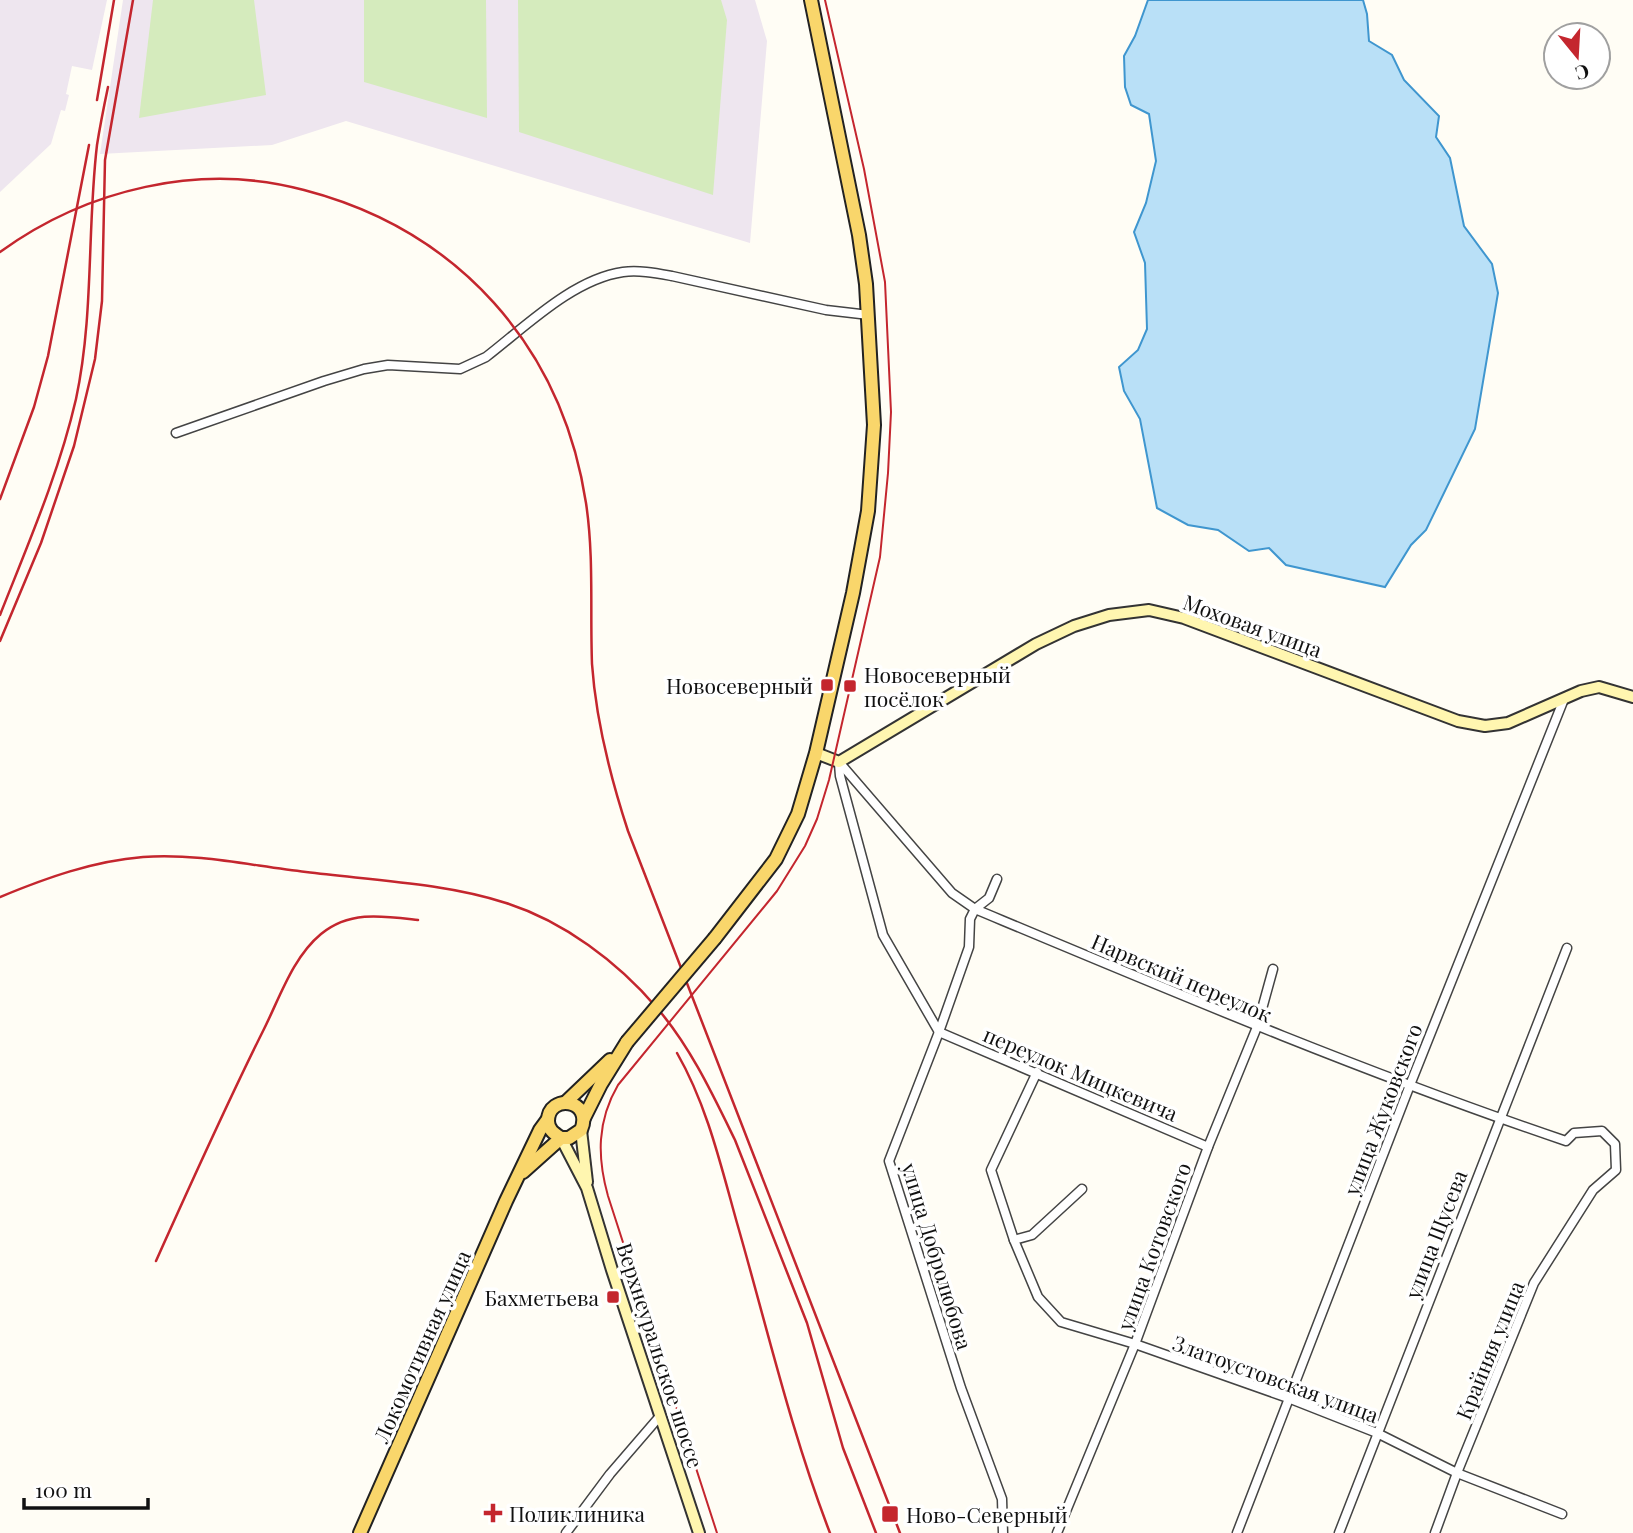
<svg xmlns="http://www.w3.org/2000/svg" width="1633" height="1533" font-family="'Playfair Display',serif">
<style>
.industrial{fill:#eee6ef}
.green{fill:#d5ebbd}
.water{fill:#b9e0f7;stroke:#3f96cf;stroke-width:2}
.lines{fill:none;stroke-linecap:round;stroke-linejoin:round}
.street-casing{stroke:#444;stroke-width:11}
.secondary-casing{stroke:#333;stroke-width:14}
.primary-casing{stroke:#222;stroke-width:16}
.street{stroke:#fff;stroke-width:8}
.secondary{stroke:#fff6b0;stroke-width:10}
.primary{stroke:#f9d66b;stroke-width:12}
.tram{stroke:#c4262e;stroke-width:2}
.rail{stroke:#c4262e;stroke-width:2.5}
.primary-bridge-casing{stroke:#222;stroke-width:16;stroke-linecap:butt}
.primary-bridge{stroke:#f9d66b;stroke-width:12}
.poi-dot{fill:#c4262e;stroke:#fff;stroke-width:2.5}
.labels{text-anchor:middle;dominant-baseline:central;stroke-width:7;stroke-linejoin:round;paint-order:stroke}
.street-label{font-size:21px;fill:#111;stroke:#fff}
.poi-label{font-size:21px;fill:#111;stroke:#fff;text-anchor:start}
</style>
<rect width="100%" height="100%" fill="#fffdf5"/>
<g class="industrial">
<path d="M 0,0 L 107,0 L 92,70 L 72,66 L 66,94 L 69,95 L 65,111 L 61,110 L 51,144 L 0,192 Z"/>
<path d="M 123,0 L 755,0 L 767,41 L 750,243 L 346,121 L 272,145 L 100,154 Z"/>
</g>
<g class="green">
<path d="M 153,0 L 254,0 L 266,95 L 139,118 Z"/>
<path d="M 364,0 L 486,0 L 487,118 L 364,82 Z"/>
<path d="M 518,0 L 721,0 L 727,20 L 713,195 L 519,132 Z"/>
</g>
<path class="water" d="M 1148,0 L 1363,0 L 1367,14 L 1369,41 L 1392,55 L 1404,80 L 1439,116 L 1436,137 L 1450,158 L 1464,226 L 1492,264 L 1498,293 L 1475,429 L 1426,530 L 1411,545 L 1385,587 L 1286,565 L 1269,548 L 1249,551 L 1218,530 L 1188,525 L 1157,508 L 1140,419 L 1124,391 L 1119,367 L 1138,350 L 1147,329 L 1145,263 L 1134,232 L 1146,203 L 1156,161 L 1149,114 L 1131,105 L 1125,87 L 1124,56 L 1135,36 Z"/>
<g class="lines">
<g class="street-casing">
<g id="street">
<path d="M 176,433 L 324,381 L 364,369 L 388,365 L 460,369 L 486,357 C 525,327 573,279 623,272 C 639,270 655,273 672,276 L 826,310 L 869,315"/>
<path d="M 839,762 L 952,893 L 975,909 C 1171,991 1365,1073 1566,1141 L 1574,1133 L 1602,1131 L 1615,1144 L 1616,1170 L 1593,1190 L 1534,1283 L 1457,1473 L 1435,1533"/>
<path d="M 839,764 L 840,776 L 883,935 L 939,1032 L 1208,1147"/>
<path d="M 997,879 L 989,898 L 975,909 L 970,919 L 969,947 L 939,1032 L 889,1161 L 961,1388 L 1002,1499 L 1003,1533"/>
<path d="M 1082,1189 L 1032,1235 L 1014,1240 L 1038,1297 L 1061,1322 L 1135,1344 L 1288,1398 L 1377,1433 L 1457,1473 L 1562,1514"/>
<path d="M 1014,1240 L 991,1170 L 1037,1072"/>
<path d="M 566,1533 L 610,1474 L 660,1416"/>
<path d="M 1057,1533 L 1135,1344 L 1208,1147 L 1257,1027 L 1273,969"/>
<path d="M 1237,1533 L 1410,1085 L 1564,699"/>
<path d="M 1339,1533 L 1567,948"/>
</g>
</g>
<g class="secondary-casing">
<g id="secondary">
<path d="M 816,753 L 839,762 L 1036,644 L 1074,626 L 1109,615 L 1149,610 L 1184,618 L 1458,721 L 1485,726 L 1508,723 L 1581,691 L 1599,687 L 1633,697"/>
<path d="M 581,1130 L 587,1182"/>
<path d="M 561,1138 L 587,1188 L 612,1270 L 699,1533"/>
</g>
</g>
<g class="primary-casing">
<g id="primary">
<path d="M 715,938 L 776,859 L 798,814 L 816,753 L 853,593 L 868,511 L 874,425 L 866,284 L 859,235 L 811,0"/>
<path d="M 566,1102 L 610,1060"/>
<path d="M 584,1118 L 601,1084 L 627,1042"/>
<path d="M 523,1172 L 561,1138 L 569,1138 L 581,1130 C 594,1099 548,1093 548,1121 C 548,1130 555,1134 561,1138"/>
<path d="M 360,1533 L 506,1201 L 540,1130 L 548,1119"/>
</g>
</g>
<use href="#street" class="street"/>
<use href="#secondary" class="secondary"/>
<use href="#primary" class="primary"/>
<path class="tram" d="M 717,1533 L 608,1196 C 597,1157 597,1121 618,1085 L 777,891 L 805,846 L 817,819 L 829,780 L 880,557 L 888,473 L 891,412 L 885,282 L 864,169 L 825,0"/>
<g class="rail">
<path d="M 97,100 L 114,0"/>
<path d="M 0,252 C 87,189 200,162 304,190 C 458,230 562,346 586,503 C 594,556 590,610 592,664 C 596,722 610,776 628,831 L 900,1533"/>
<path d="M 0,499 L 34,407 L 48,356 L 89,145"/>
<path d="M 0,615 C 28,544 59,473 76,399 C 94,315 87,229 97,145 C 100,126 104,106 108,87"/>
<path d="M 0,641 L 41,543 L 74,446 L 95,359 L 102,301 L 105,160 L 133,0"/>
<path d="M 0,897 C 46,878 93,861 143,857 C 198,853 252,866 306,872 C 370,880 445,883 506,903 C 563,921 618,962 657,1008 C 690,1046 713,1095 735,1140 L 807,1323 L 843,1448 L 876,1533"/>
<path d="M 677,1053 C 707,1105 721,1166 737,1223 C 767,1327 791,1432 830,1533"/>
<path d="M 156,1261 C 191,1183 226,1105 264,1029 C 280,997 293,957 321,934 C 350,910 384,916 418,920"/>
</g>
<g class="primary-bridge-casing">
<path id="primary-bridge" d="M 627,1042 L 715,938"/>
</g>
<use href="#primary-bridge" class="primary-bridge"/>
</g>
<g class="poi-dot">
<rect x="820" y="678" width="14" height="14" rx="3.5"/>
<rect x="843" y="679" width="14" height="14" rx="3.5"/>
<rect x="606" y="1290" width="14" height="14" rx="3.5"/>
<path d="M489.5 1502.5h7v7h7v7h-7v7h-7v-7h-7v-7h7z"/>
<rect x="881" y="1505" width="18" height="18" rx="3.5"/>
</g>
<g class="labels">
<g class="street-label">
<text transform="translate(1253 625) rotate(20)">Моховая улица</text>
<text transform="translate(1182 977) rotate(23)">Нарвский переулок</text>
<text transform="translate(1081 1073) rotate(23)">переулок Мицкевича</text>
<text transform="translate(1382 1109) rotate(-69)">улица Жуковского</text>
<text transform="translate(1435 1234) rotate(-69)">улица Щусева</text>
<text transform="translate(1153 1246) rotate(-70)">улица Котовского</text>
<text transform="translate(938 1256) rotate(73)">улица Добролюбова</text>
<text transform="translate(421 1346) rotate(-66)">Локомотивная улица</text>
<text transform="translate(1489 1350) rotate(-68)">Крайняя улица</text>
<text transform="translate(661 1355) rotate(72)">Верхнеуральское шоссе</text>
<text transform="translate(1276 1378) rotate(20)">Златоустовская улица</text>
</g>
<g class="poi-label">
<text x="864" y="674">Новосеверный<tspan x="864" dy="24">посёлок</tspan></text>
<text x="813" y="685" text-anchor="end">Новосеверный</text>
<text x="599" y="1297" text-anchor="end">Бахметьева</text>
<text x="509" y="1513">Поликлиника</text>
<text x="906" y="1514">Ново-Северный</text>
</g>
</g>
<g transform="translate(1577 56) rotate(162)"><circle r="33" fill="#ffffff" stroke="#a0a0a0" stroke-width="2"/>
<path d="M0-5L12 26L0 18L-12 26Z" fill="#c4262e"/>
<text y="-10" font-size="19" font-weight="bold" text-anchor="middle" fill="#111111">С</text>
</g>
<path d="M24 1498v10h124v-10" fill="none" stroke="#111111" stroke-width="3.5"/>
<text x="35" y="1498" font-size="21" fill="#111111" stroke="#ffffff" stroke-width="5" paint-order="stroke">100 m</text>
</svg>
